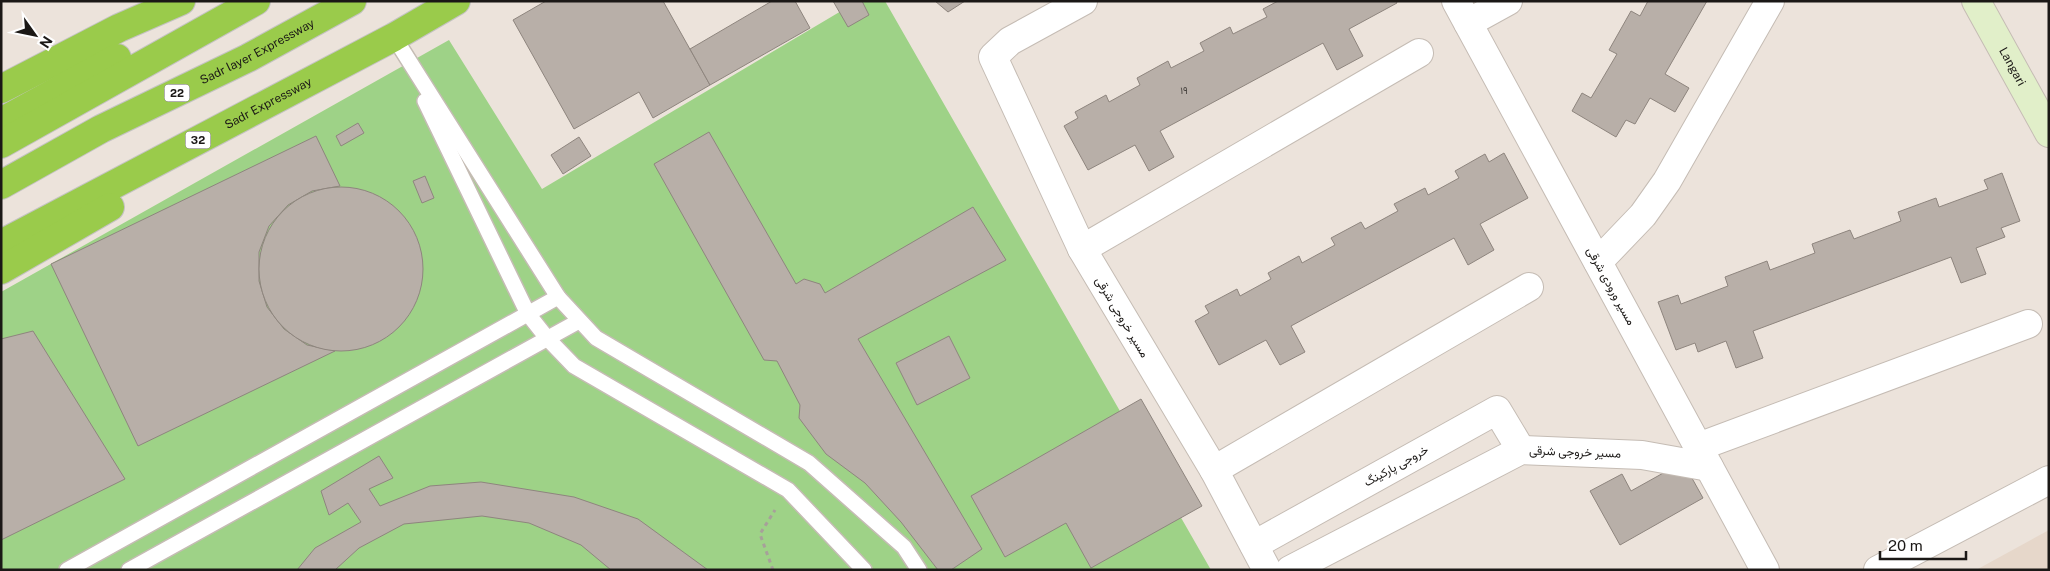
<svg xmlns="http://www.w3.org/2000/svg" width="2050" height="571" font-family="'Public Sans',Vazirmatn,sans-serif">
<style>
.built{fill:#e6d7ca}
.green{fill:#9ed287}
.building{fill:#b8afa8;stroke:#8e857e}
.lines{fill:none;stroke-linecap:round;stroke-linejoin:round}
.lane-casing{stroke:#c5bcb4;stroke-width:18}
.street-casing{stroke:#c5bcb4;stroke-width:30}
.secondary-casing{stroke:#c5bcb4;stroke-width:30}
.highway-casing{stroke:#c4c3c2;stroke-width:30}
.path{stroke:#a7a09a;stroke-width:3;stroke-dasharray:4 4;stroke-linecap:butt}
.lane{stroke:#fff;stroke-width:15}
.street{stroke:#fff;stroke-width:28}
.secondary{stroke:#e1efc9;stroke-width:28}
.highway{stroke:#9acb4b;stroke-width:28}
.labels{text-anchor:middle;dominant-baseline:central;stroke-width:4;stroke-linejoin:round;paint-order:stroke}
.number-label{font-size:10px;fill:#423e3a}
.shield{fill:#fff;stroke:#5f5d5c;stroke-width:1}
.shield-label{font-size:11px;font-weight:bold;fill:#1b1816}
.street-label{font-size:12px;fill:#1b1816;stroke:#fff}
</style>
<rect width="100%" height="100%" fill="#ece3db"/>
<path class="built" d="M 2049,530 L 2049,570 L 1976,570 Z"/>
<path class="green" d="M 858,1 L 885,1 L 1211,570 L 1,570 L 1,292 L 449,40 L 542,189 Z"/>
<g class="building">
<path d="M 546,1 L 663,1 L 710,85 L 653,118 L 639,92 L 574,129 L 513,20 Z"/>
<path d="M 772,1 L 795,1 L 810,28 L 710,85 L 690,49 Z"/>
<path d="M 833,1 L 862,1 L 869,15 L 848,27 Z"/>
<path d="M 935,1 L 965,1 L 948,12 Z"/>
<path d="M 1278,1 L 1396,1 L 1397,3 L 1349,29 L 1363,56 L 1337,70 L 1323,43 L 1160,131 L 1174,157 L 1149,171 L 1135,145 L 1088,170 L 1064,126 L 1078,118 L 1075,112 L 1106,95 L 1109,102 L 1140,85 L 1137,78 L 1168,61 L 1171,68 L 1204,51 L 1200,43 L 1230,27 L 1233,34 L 1267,17 L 1263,9 Z"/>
<path d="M 1648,1 L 1707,1 L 1665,74 L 1689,88 L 1675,112 L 1650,98 L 1635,124 L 1626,120 L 1616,137 L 1572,111 L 1582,93 L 1591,98 L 1617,54 L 1609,50 L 1631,11 L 1640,16 Z"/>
<path d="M 358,123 L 364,133 L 341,146 L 336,136 Z"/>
<path d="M 709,132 L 796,284 L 804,279 L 820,284 L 825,293 L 973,207 L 1006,260 L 858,339 L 982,549 L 951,570 L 938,570 L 901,522 L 865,483 L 826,454 L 799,418 L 800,405 L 777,361 L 764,360 L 654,164 Z"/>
<path d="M 316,136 L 340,186 L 312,191 L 288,205 L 269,226 L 259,252 L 259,281 L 267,307 L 284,329 L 307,345 L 335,351 L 138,446 L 51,264 Z"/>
<path d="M 579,137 L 591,156 L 563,174 L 551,155 Z"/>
<path d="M 1504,153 L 1528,198 L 1480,224 L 1494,250 L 1468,265 L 1454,238 L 1291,326 L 1305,352 L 1280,365 L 1266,340 L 1219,365 L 1195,321 L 1209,313 L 1205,306 L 1237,289 L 1240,296 L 1271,279 L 1268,273 L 1299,256 L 1302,263 L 1335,245 L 1331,238 L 1361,222 L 1365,229 L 1398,211 L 1394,204 L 1425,188 L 1428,195 L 1459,178 L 1455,171 L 1485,154 L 1489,162 Z"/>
<path d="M 2002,173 L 2020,221 L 2001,228 L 2005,237 L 1976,248 L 1986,274 L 1961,283 L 1951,257 L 1753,331 L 1763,358 L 1736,368 L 1726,341 L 1698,352 L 1695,343 L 1676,350 L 1658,302 L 1678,295 L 1681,304 L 1728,286 L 1725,277 L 1767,261 L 1770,270 L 1815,253 L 1812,244 L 1850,230 L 1854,239 L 1901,221 L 1898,212 L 1936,198 L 1939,207 L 1988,189 L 1984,180 Z"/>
<path d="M 425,176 L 434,198 L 422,203 L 413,181 Z"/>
<circle cx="341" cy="269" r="82"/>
<path d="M 33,331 L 125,479 L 1,540 L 1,339 Z"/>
<path d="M 949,336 L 970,378 L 917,405 L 896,363 Z"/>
<path d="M 1141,399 L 1202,506 L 1091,568 L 1066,523 L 1005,557 L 971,496 Z"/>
<path d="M 379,456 L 393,478 L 369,489 L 380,506 L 430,486 L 481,482 L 574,497 L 638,519 L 708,570 L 611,570 L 581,545 L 529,523 L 482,516 L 404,524 L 359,548 L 335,570 L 297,570 L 315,548 L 361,522 L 348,503 L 329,515 L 321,491 Z"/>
<path d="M 1683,462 L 1703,498 L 1620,545 L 1590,491 L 1622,474 L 1631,491 Z"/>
</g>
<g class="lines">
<g class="lane-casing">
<g id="lane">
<path d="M 394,37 L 558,297 L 596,338 L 809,463 L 904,547 L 919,570"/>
<path d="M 425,101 L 528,314 L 547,338 L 574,366 L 788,490 L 864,570"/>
<path d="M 67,570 L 558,297"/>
<path d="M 129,570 L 579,321"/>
</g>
</g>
<g class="street-casing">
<g id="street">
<path d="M 1083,1 L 1010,41 L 993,57 L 1082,249 L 1214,470 L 1267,570"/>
<path d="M 1456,1 L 1765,570"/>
<path d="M 1468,23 L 1508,1"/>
<path d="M 1082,249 L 1419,53"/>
<path d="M 1598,262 L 1643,215 L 1667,181 L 1770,1"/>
<path d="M 1698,447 L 2028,324"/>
<path d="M 1214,470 L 1529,287"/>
<path d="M 1254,545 L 1497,410 L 1521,450"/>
<path d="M 1290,570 L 1521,450 L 1642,455 L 1709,467"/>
<path d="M 1878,570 L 2049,480"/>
</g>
</g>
<g class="secondary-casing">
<g id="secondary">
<path id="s1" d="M 1976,1 L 2049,133"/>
</g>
</g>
<g class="highway-casing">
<g id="highway">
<path d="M 1,89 L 119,28 L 181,1"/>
<path d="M 1,122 L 117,58"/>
<path d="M 1,144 L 256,1"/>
<path id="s2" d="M 1,185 L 101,129 L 248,58 L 352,1"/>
<path id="s3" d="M 1,244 L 394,37 L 456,1"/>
<path d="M 1,270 L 110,207"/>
</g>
</g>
<path class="path" d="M 773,570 L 760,534 L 775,510"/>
<use href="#lane" class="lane"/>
<use href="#street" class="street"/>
<use href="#secondary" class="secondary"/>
<use href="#highway" class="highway"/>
</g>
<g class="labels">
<g class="number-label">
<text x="1184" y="90">۱۹</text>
</g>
<g class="shield">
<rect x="164.5" y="84.5" width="25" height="17" rx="4"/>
<rect x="185.5" y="131.5" width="25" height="17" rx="4"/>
</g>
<g class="shield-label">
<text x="177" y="93">22</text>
<text x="198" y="140">32</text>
</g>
<g class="street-label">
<text stroke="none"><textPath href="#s2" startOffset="289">Sadr layer Expressway</textPath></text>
<text stroke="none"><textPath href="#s1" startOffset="75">Langari</textPath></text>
<text stroke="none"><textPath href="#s3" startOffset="302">Sadr Expressway</textPath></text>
<text transform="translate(1611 286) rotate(61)">مسیر ورودی شرقی</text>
<text transform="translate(1122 317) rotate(59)">مسیر خروجی شرقی</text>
<text transform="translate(1575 452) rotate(2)">مسیر خروجی شرقی</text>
<text transform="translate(1396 466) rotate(-29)">خروجی پارکینگ</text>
</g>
</g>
<rect width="2050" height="571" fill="none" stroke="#1b1816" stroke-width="5"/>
<g transform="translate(35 35) rotate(123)" stroke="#ffffff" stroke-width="4" paint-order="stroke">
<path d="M0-4L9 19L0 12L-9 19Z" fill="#1b1816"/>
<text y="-8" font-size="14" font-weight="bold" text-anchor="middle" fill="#1b1816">N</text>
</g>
<path d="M1880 551v8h86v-8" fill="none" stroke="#1b1816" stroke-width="2.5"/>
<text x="1888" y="551" font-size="15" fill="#1b1816" stroke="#ffffff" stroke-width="4" paint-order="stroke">20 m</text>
</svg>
